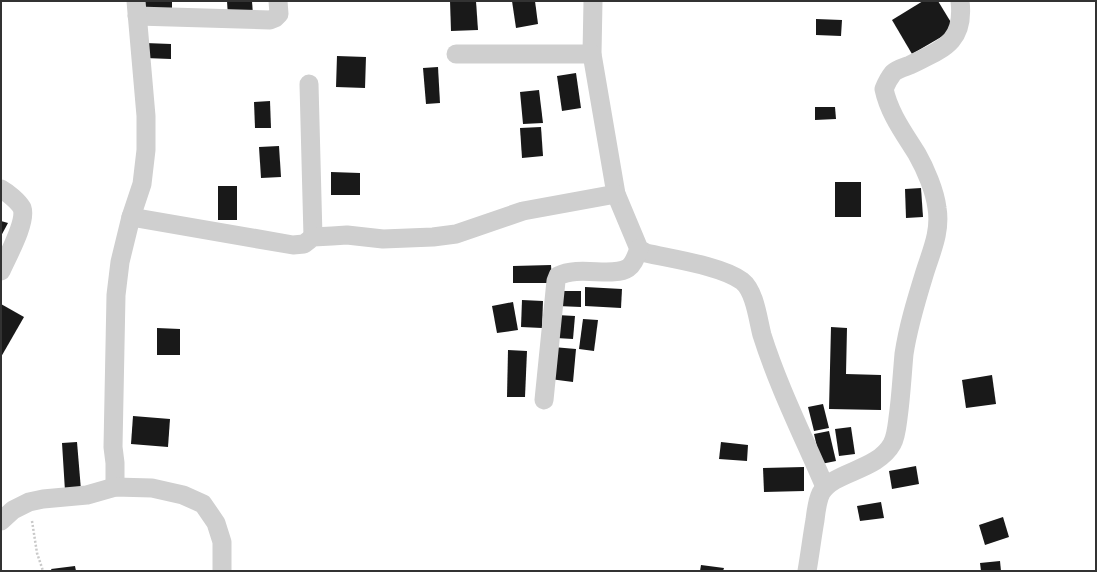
<svg xmlns="http://www.w3.org/2000/svg" width="1097" height="572" font-family="'Varela Round',sans-serif">
<style>
.building{fill:#191919}
.lines{fill:none;stroke-linecap:round;stroke-linejoin:round}
.path{stroke:#c9c9c9;stroke-width:2.5;stroke-dasharray:2 2;stroke-linecap:butt}
.minor{stroke:#cfcfcf;stroke-width:19}
</style>
<rect width="100%" height="100%" fill="#fff"/>
<g class="building">
<path d="M 140,1 L 172,1 L 172,11 L 141,12 Z"/>
<path d="M 227,1 L 252,1 L 253,15 L 228,16 Z"/>
<path d="M 450,1 L 476,1 L 478,30 L 451,31 Z"/>
<path d="M 512,1 L 535,1 L 538,24 L 516,28 Z"/>
<path d="M 923,1 L 938,1 L 955,29 L 912,54 L 892,20 Z"/>
<path d="M 816,19 L 842,20 L 841,36 L 816,35 Z"/>
<path d="M 145,43 L 171,44 L 171,59 L 145,58 Z"/>
<path d="M 337,56 L 366,57 L 365,88 L 336,87 Z"/>
<path d="M 438,67 L 440,103 L 426,104 L 423,68 Z"/>
<path d="M 576,73 L 581,108 L 562,111 L 557,76 Z"/>
<path d="M 539,90 L 543,123 L 523,124 L 520,92 Z"/>
<path d="M 270,101 L 271,128 L 255,128 L 254,102 Z"/>
<path d="M 815,107 L 835,107 L 836,119 L 815,120 Z"/>
<path d="M 541,127 L 543,156 L 522,158 L 520,128 Z"/>
<path d="M 279,146 L 281,177 L 261,178 L 259,147 Z"/>
<path d="M 331,172 L 360,173 L 360,195 L 331,195 Z"/>
<rect x="835" y="182" width="26" height="35"/>
<rect x="218" y="186" width="19" height="34"/>
<path d="M 921,188 L 923,217 L 906,218 L 905,189 Z"/>
<path d="M 1,221 L 8,223 L 1,236 Z"/>
<path d="M 551,265 L 552,283 L 513,283 L 513,266 Z"/>
<path d="M 585,287 L 622,289 L 621,308 L 585,306 Z"/>
<path d="M 558,291 L 581,291 L 581,307 L 558,306 Z"/>
<path d="M 522,300 L 543,301 L 542,328 L 521,327 Z"/>
<path d="M 513,302 L 518,330 L 497,333 L 492,306 Z"/>
<path d="M 1,304 L 24,317 L 1,357 Z"/>
<path d="M 557,315 L 575,316 L 573,339 L 556,338 Z"/>
<path d="M 583,319 L 598,320 L 594,351 L 579,349 Z"/>
<path d="M 831,327 L 847,328 L 846,374 L 881,375 L 881,410 L 829,409 Z"/>
<path d="M 157,328 L 180,329 L 180,355 L 157,355 Z"/>
<path d="M 553,347 L 576,349 L 573,382 L 550,379 Z"/>
<path d="M 508,350 L 527,351 L 525,397 L 507,397 Z"/>
<path d="M 992,375 L 996,404 L 966,408 L 962,380 Z"/>
<path d="M 823,404 L 829,428 L 814,431 L 808,407 Z"/>
<path d="M 133,416 L 170,419 L 168,447 L 131,444 Z"/>
<path d="M 851,427 L 855,454 L 839,456 L 835,429 Z"/>
<path d="M 829,431 L 836,461 L 821,464 L 814,434 Z"/>
<path d="M 77,442 L 81,490 L 65,491 L 62,443 Z"/>
<path d="M 721,442 L 748,445 L 747,461 L 719,459 Z"/>
<path d="M 916,466 L 919,484 L 892,489 L 889,471 Z"/>
<path d="M 804,467 L 804,491 L 764,492 L 763,468 Z"/>
<path d="M 881,502 L 884,518 L 860,521 L 857,506 Z"/>
<path d="M 1003,517 L 1009,537 L 985,545 L 979,525 Z"/>
<path d="M 1000,561 L 1001,571 L 981,571 L 980,563 Z"/>
<path d="M 701,565 L 724,568 L 723,571 L 700,571 Z"/>
<path d="M 75,566 L 76,571 L 52,571 L 51,569 Z"/>
</g>
<g class="lines">
<path class="path" d="M 32,521 L 37,553 L 43,571"/>
<g class="minor">
<path d="M 593,1 L 592,54 L 616,194 L 639,249 L 646,253 C 672,259 722,266 742,281 C 755,291 758,320 762,335 C 778,386 804,438 825,487"/>
<path d="M 137,16 L 270,20 L 275,18 L 279,14 L 278,1"/>
<path d="M 456,54 L 592,54"/>
<path d="M 309,84 L 313,237"/>
<path d="M 1,189 C 8,193 18,201 22,208 C 27,222 7,257 1,271"/>
<path d="M 131,217 L 293,245 L 304,244 L 313,237 L 332,236 L 347,235 L 383,239 L 433,237 L 456,234 L 523,211 L 616,194"/>
<path d="M 544,400 L 556,281 L 558,276 C 579,265 613,278 628,268 C 634,264 636,256 639,249"/>
<path d="M 115,487 L 115,463 L 113,447 L 116,295 L 120,262 L 131,217 L 142,184 L 146,150 L 146,116 L 136,1"/>
<path d="M 1,521 L 13,510 L 29,502 L 43,499 L 87,495 L 115,487 L 152,488 L 183,495 L 203,504 L 216,523 L 222,542 L 222,571"/>
<path d="M 807,571 C 810,554 812,537 815,520 C 816,512 817,501 821,493 C 834,471 877,471 892,444 C 896,437 897,426 898,418 C 901,397 902,376 904,354 C 908,327 916,301 924,275 C 931,252 941,232 937,208 C 935,191 925,168 917,154 C 904,133 889,113 884,89 C 886,84 889,78 893,73 C 897,69 905,67 910,65 C 942,49 965,43 960,1"/>
</g>
</g>
<rect width="1097" height="572" fill="none" stroke="#323232" stroke-width="4"/>
</svg>
